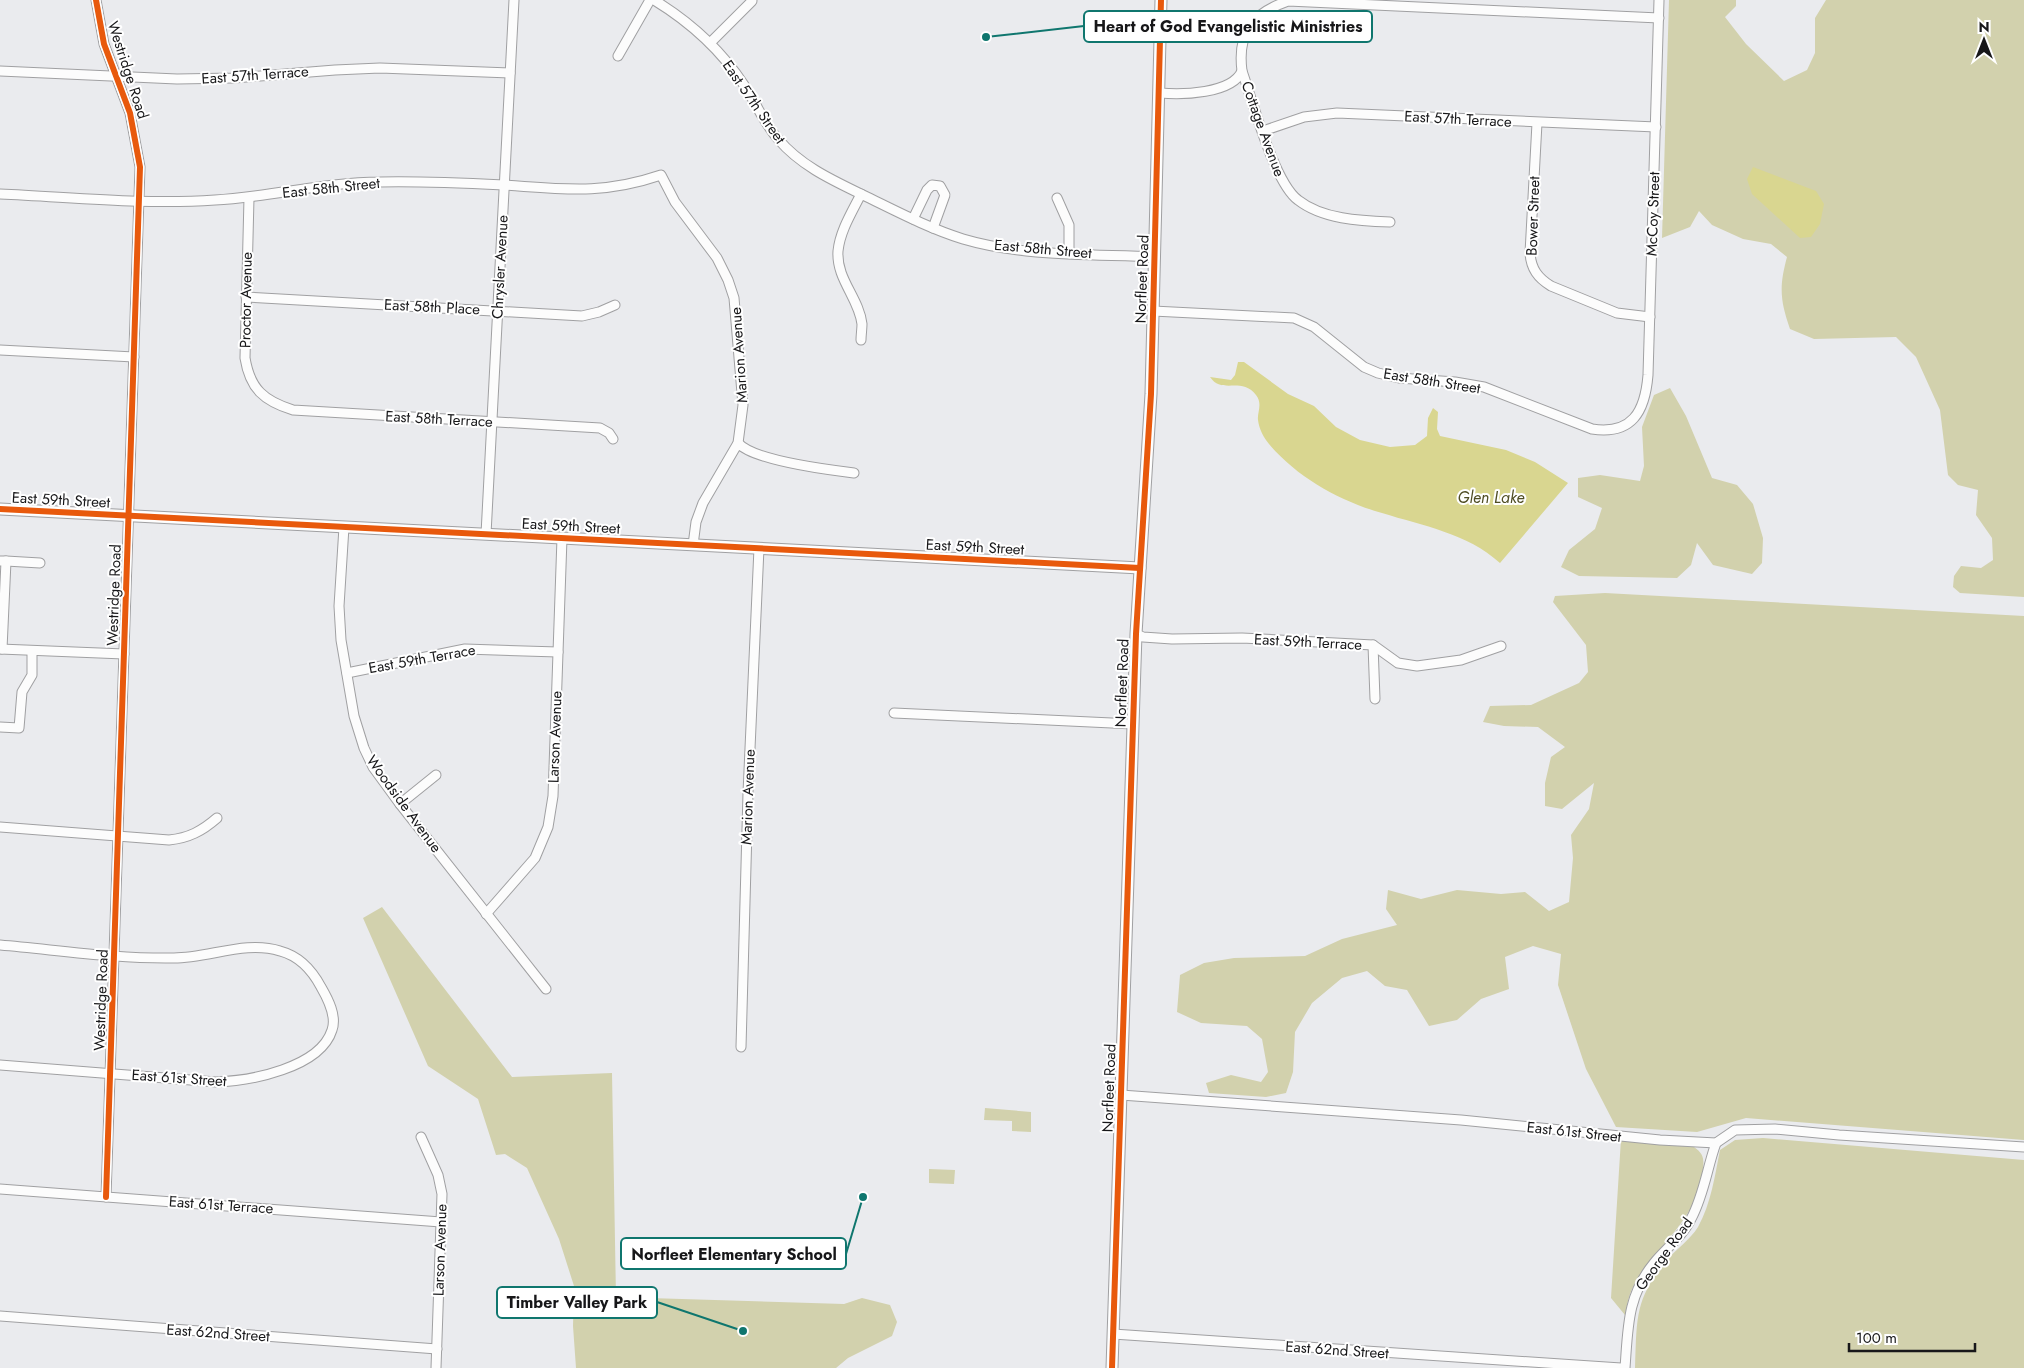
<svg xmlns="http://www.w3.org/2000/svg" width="2024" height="1368" font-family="Jost,sans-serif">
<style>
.green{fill:#d2d1ad}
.water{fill:#d9d690}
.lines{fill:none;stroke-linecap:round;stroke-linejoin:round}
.minor-casing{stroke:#a0a0a2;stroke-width:11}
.tertiary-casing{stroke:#a0a0a2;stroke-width:13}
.minor{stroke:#fcfcfc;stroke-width:9}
.tertiary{stroke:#fcfcfc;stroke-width:11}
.cycleway-casing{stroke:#fff;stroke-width:9}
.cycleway{stroke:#e8590c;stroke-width:6}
.labels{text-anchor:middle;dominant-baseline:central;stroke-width:4;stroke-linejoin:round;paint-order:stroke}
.street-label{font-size:15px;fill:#171719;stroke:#fff}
.water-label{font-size:16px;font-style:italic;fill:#4f4d23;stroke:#fff}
.leader{fill:none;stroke:#0f766e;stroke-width:2}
.callout-dot{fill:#0f766e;stroke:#fff;stroke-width:2}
.callout{fill:#fff;stroke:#0f766e;stroke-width:2}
.callout-label{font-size:16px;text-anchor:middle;font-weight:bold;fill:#171719}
</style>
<rect width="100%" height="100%" fill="#eaebee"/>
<g class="green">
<path d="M 1669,0 L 1736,0 L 1736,6 L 1725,17 L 1746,44 L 1784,81 L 1807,70 L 1815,53 L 1815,18 L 1826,0 L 2024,0 L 2024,597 L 1960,593 L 1953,587 L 1954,576 L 1961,566 L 1981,568 L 1993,560 L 1992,538 L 1976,515 L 1978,490 L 1958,485 L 1948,475 L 1940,410 L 1916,357 L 1896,337 L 1814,339 L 1790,329 C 1780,300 1779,287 1787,257 L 1771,244 L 1743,239 L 1712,225 L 1699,211 L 1690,227 L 1662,238 Z"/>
<path d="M 1670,388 L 1686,416 L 1712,478 L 1737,485 L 1753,504 L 1763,538 L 1762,563 L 1752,574 L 1713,565 L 1697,543 L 1691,565 L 1677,578 L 1579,576 L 1561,567 L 1569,550 L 1595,529 L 1602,508 L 1578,497 L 1578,478 L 1600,475 L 1640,481 L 1644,466 L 1642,427 L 1654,395 Z"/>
<path d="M 1605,593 L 2024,616 L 2024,1140 L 1746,1118 L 1697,1132 L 1616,1127 L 1586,1069 L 1558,985 L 1561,954 L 1533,946 L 1505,957 L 1509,989 L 1481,999 L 1457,1020 L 1429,1026 L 1407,990 L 1385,986 L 1367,971 L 1342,978 L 1312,1003 L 1295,1032 L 1293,1072 L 1286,1093 L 1266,1097 L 1209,1093 L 1206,1083 L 1231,1075 L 1261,1082 L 1268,1072 L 1262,1039 L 1247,1026 L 1201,1023 L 1177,1012 L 1180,975 L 1204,963 L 1234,958 L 1305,956 L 1342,939 L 1397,925 L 1386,909 L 1388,890 L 1421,899 L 1457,890 L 1501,894 L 1525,892 L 1549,911 L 1569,902 L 1573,858 L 1571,835 L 1589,809 L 1594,783 L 1562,809 L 1545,806 L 1545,783 L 1551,757 L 1565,747 L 1538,727 L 1504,726 L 1483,722 L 1490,706 L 1531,705 L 1579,683 L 1588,672 L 1586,645 L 1553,602 L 1555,596 Z"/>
<path d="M 382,907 L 512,1077 L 612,1073 L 616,1297 L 844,1304 L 862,1298 L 890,1305 L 897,1322 L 892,1336 L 848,1358 L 836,1368 L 576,1368 L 573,1326 L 574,1286 L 559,1239 L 527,1168 L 505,1154 L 496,1155 L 478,1099 L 428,1066 L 363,918 Z"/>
<path d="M 985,1108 L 1031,1112 L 1031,1132 L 1012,1131 L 1012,1121 L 984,1120 Z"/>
<path d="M 1763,1138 L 2024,1160 L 2024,1368 L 1635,1368 C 1637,1320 1634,1300 1666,1261 C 1676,1249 1690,1240 1698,1227 C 1711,1204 1715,1175 1720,1150 L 1735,1140 Z"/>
<path d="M 1621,1139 L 1694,1147 C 1704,1154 1704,1159 1703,1170 C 1698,1219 1657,1245 1634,1285 C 1629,1294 1627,1305 1625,1315 L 1611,1298 Z"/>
<path d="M 929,1169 L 955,1170 L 954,1184 L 929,1183 Z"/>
</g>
<g class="water">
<path d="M 1753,167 L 1816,191 L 1824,204 L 1820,224 L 1811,237 L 1800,238 L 1752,194 L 1747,179 Z"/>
<path d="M 1238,362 L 1244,362 L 1288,394 L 1314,406 L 1336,427 L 1360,440 L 1390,447 L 1415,445 L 1427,436 L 1428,418 L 1433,408 L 1438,412 L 1437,429 L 1440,436 L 1506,450 L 1535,462 L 1568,483 L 1500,563 C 1467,533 1423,526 1382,513 C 1340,501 1298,478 1269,444 C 1264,438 1259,429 1258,420 C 1257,412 1263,404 1256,395 C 1241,376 1222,395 1210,377 L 1231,380 L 1235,375 Z"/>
</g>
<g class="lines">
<g class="minor-casing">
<g id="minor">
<path d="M 96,0 L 104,44 L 130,113 L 140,167 L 106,1197"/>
<path d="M 654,0 C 690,22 721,50 744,85 C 756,103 764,123 778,139 C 801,166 832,180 863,195 C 896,211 928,228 963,239 C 1024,257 1092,254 1155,257"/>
<path d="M 710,43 L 752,1"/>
<path d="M 618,56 L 650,0"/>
<path d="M 0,71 L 177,79 L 234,78 L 335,70 L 380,68 L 510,73"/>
<path d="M 1160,93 C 1181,95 1232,94 1242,71"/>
<path d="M 1537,123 L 1530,253 C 1531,269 1538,278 1551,286 L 1617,313 L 1650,317"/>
<path d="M 1263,131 L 1304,117 L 1337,113 L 1656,127"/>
<path d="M 0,194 C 71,197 144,205 215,200 C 270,197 325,182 380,182 C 421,181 463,183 504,185 C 564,189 602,195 661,175 L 675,202 L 717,258 L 728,280 L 734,298 L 743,405 L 738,443 L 703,503 L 696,522 L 693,545"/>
<path d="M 249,198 L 245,358 C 250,389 264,401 293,410 L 600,428 L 609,433 L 613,439"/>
<path d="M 1057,198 L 1069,225 L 1069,253"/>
<path d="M 913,219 L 927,190 L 932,185 L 940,186 L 945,195 L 933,228"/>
<path d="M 1390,222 C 1360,221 1322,219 1298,200 C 1274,182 1253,102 1242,71 C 1237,32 1253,13 1288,1 L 1659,18"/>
<path d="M 246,297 L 582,316 L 599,312 L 615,305"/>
<path d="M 1153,311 L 1294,318 L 1314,327 L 1364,367 L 1378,373 L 1399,378 L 1455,382 L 1484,387 L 1592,429 C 1632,435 1645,412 1648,375 L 1659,0"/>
<path d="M 861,340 C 861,335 862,329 862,324 C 859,298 836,279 838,251 C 840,231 852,212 861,194"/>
<path d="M 0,350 L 134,357"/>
<path d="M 738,443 C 754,461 829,470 854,473"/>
<path d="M 344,527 L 339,606 L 341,640 L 354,716 L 364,748 L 373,767 L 400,804 L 546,989"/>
<path d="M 486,534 L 514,0"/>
<path d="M 0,561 L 6,561 L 2,649"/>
<path d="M 6,561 L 40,563"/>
<path d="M 1136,634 L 1143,637 L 1172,639 L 1242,638 L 1373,645 L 1398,663 L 1417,666 L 1461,660 L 1501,646"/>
<path d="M 1373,645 L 1375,699"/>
<path d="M 0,649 L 124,654"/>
<path d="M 347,673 L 465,649 L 558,652"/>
<path d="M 894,713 L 1133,724"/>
<path d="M 0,727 L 19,728 L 22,692 L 32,675 L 32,651"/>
<path d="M 400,804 L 436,775"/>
<path d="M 0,827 L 169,840 C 189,838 202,831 217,818"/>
<path d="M 486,914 L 535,858 L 548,827 L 553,796 L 562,538"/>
<path d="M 0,945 C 58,950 117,959 174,958 C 209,958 246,940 280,951 C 299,956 312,970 321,987 C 328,999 337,1016 332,1030 C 320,1068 250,1081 216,1082 L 0,1065"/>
<path d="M 741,1047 L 748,793 L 759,548"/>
<path d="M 1121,1095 L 1461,1120 L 1660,1140 L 1716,1143 L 1735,1130 L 1775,1129 L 1839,1135 L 2024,1147"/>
<path d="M 421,1137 L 438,1175 L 442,1194 L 436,1368"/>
<path d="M 0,1189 L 441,1222"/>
<path d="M 0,1316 L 437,1349"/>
<path d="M 1113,1334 L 1621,1368"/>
<path d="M 1625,1368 C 1628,1328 1627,1296 1654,1263 C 1665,1249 1683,1236 1691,1219 C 1704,1195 1707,1168 1716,1143"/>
</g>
</g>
<g class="tertiary-casing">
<g id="tertiary">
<path d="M 0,509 L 1140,568"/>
<path d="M 1112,1368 L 1136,634 L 1151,394 L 1161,0"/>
</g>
</g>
<use href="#minor" class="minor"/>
<use href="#tertiary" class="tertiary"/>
<g class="cycleway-casing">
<g id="cycleway">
<path d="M 96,0 L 104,44 L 130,113 L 140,167 L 106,1197"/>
<path d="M 0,509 L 1140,568"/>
<path d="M 1112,1368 L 1136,634 L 1151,394 L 1161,0"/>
</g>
</g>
<use href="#cycleway" class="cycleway"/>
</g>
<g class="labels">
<g class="street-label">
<text transform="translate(128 70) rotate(72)">Westridge Road</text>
<text transform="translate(255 75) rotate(-4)">East 57th Terrace</text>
<text transform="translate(754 102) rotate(55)">East 57th Street</text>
<text transform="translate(1458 119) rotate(3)">East 57th Terrace</text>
<text transform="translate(1263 129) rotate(70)">Cottage Avenue</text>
<text transform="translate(331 188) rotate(-6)">East 58th Street</text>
<text transform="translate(1653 214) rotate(-88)">McCoy Street</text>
<text transform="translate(1533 216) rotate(-88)">Bower Street</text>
<text transform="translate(1043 249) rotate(5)">East 58th Street</text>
<text transform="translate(500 267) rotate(-87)">Chrysler Avenue</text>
<text transform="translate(1142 279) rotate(-88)">Norfleet Road</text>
<text transform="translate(246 300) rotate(-89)">Proctor Avenue</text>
<text transform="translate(432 307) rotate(3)">East 58th Place</text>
<text transform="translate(739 355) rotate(-94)">Marion Avenue</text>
<text transform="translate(1432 381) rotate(9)">East 58th Street</text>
<text transform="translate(439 419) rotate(3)">East 58th Terrace</text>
<text transform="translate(61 500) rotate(3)">East 59th Street</text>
<text transform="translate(571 526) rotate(3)">East 59th Street</text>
<text transform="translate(975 547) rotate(3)">East 59th Street</text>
<text transform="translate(114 595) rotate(-88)">Westridge Road</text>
<text transform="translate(1308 642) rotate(3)">East 59th Terrace</text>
<text transform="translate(422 659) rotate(-10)">East 59th Terrace</text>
<text transform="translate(1122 683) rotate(-88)">Norfleet Road</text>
<text transform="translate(555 737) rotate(-88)">Larson Avenue</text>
<text transform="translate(748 797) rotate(-88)">Marion Avenue</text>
<text transform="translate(404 804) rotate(54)">Woodside Avenue</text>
<text transform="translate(101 1000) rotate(-88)">Westridge Road</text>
<text transform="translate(179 1078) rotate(4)">East 61st Street</text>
<text transform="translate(1109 1088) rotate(-88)">Norfleet Road</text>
<text transform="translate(1574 1132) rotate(6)">East 61st Street</text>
<text transform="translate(221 1205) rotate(4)">East 61st Terrace</text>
<text transform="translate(440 1250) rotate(-88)">Larson Avenue</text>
<text transform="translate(1664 1254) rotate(-54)">George Road</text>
<text transform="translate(218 1333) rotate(4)">East 62nd Street</text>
<text transform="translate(1337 1350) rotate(4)">East 62nd Street</text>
</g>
<g class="water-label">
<text x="1491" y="497">Glen Lake</text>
</g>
</g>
<path class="leader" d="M986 37L1084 26M863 1197L846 1254M743 1331L657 1302"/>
<g class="callout-dot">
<circle cx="986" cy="37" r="5"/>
<circle cx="863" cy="1197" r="5"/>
<circle cx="743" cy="1331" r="5"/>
</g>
<g class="callout">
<rect x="1084" y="11" width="288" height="31" rx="5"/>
<rect x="621" y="1238" width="225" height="31" rx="5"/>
<rect x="497" y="1287" width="160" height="31" rx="5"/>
</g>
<g class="callout-label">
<text x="1228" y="32">Heart of God Evangelistic Ministries</text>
<text x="734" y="1260">Norfleet Elementary School</text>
<text x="577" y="1308">Timber Valley Park</text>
</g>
<g transform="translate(1984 40)" stroke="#ffffff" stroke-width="4" paint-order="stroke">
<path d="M0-4L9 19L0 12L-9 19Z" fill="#171719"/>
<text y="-8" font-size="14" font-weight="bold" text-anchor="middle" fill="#171719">N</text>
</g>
<path d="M1849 1343v8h126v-8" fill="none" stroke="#171719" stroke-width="2.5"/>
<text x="1856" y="1343" font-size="15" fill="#171719" stroke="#ffffff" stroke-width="4" paint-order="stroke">100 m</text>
</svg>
